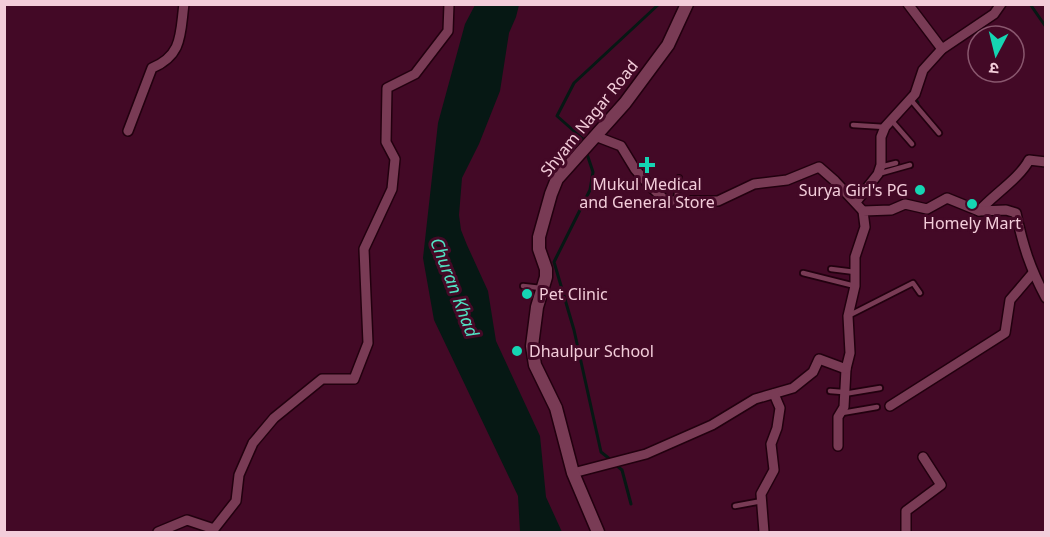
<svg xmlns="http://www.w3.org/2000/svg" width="1050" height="537" font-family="'Noto Sans','Noto Sans Devanagari',sans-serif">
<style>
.water{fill:#061814}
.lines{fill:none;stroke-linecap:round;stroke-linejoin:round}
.stream{stroke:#061814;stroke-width:3}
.lane-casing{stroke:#22000f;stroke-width:8}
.street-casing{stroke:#22000f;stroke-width:12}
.secondary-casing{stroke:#22000f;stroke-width:15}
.lane{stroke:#793b55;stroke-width:4.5}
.street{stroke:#793b55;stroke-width:9}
.secondary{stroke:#793b55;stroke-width:12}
.poi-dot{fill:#15d5b3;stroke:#430926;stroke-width:2}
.labels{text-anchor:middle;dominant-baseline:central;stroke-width:6;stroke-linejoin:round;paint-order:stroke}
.street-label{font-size:16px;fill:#f3cdda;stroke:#430926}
.poi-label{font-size:16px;fill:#f3cdda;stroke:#430926}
.water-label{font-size:18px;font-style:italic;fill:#51e2c2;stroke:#430926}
</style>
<rect width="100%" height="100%" fill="#430926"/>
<path class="water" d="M 475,5 L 519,5 L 516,17 L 509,33 L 500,91 L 479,144 L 462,178 L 459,215 L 461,230 L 467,245 L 488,291 L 496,341 L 540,436 L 546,497 L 562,532 L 520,532 L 518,496 L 434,320 L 423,258 L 438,123 L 465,24 Z"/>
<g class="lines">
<g class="stream">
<path d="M 1030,4 L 1046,27"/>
<path d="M 911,91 L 918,103"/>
<path d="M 585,144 L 583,139 L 557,116 L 574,83 L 659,4"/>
<path d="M 586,151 L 593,172 L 590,190 L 554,262 L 574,330 L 601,452 L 611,460"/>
<path d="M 616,465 L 622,470 L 631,504"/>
</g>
<g class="lane-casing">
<g id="lane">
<path d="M 911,100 L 939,133"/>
<path d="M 892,121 L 912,144"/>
<path d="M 853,125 L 885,127"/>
<path d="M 880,167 L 896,163"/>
<path d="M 878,174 L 910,165"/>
<path d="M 676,201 L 679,178"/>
<path d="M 831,269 L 855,272"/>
<path d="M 803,273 L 855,286"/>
<path d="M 523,286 L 541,288"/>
<path d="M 848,313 L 852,314 L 913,283 L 920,293"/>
<path d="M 830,391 L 843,392"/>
<path d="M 844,394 L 880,388"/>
<path d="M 842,413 L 877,407"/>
<path d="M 735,506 L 762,501"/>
</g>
</g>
<g class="street-casing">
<g id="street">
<path d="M 908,4 L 942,49"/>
<path d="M 128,131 L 152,68 C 183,55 180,34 184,4"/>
<path d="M 595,136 L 621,146 L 635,169 L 649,185 L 666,201 L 718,201 L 754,184 L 787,180 L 819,167 L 835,181 L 863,211"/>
<path d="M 856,202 L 878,174 L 881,165 L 881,137 L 885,127 L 915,94 L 923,70 L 942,49 L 994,14 L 1001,4"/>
<path d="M 979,211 C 993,195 1020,178 1029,160 L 1046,162"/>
<path d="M 890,406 L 1005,333 L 1010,300 L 1033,273"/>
<path d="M 838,446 L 838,417 L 844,407 L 846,369 L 850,353 L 848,316 L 855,286 L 855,257 L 865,227 L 863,211 L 891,210 L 905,204 L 927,209 L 947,198 L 979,211 L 1006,210 L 1016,213 C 1023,246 1030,268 1046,298"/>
<path d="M 573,473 L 646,454 L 712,425 L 755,399 L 793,388 L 813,372 L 819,359 L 846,369"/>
<path d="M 158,532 L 187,520 L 214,529 L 236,501 L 239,475 L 253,443 L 274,418 L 322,379 L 354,379 L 368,343 L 364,249 L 392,189 L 395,159 L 386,142 L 387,88 L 415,74 L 448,31 L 449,4"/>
<path d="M 764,532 L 761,494 L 774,470 L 771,444 L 777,428 L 780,408 L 774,394"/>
<path d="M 906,532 L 906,511 L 941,485 L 923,457"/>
</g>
</g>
<g class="secondary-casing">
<path id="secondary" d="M 598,532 L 573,473 L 556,408 L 535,365 L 532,346 L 537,307 L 546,277 L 546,269 L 539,249 L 539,237 L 551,194 L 557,179 L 625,103 L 668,45 L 687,4"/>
</g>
<use href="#lane" class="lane"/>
<use href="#street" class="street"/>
<use href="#secondary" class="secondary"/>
</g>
<g class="poi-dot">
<path d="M644 156h6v6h6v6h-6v6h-6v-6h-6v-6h6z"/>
<circle cx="920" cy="190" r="6"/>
<circle cx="972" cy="204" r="6"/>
<circle cx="527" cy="294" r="6"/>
<circle cx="517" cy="351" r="6"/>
</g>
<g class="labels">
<g class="street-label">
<text transform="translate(589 118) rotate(-51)">Shyam Nagar Road</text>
</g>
<g class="poi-label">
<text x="647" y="184">Mukul Medical<tspan x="647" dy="18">and General Store</tspan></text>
<text x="908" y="190" text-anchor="end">Surya Girl's PG</text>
<text x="972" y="223">Homely Mart</text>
<text x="539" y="294" text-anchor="start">Pet Clinic</text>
<text x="529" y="351" text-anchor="start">Dhaulpur School</text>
</g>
<g class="water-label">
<text transform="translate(455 287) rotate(69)">Churan Khad</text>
</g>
</g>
<rect width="1050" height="537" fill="none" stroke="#f3cdda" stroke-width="12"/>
<g transform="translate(996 54) rotate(187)"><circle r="28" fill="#430926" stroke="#89576e" stroke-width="1.5"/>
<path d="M0-4.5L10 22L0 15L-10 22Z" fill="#15d5b3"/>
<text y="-9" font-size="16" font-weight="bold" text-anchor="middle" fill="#f3cdda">उ</text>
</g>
</svg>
